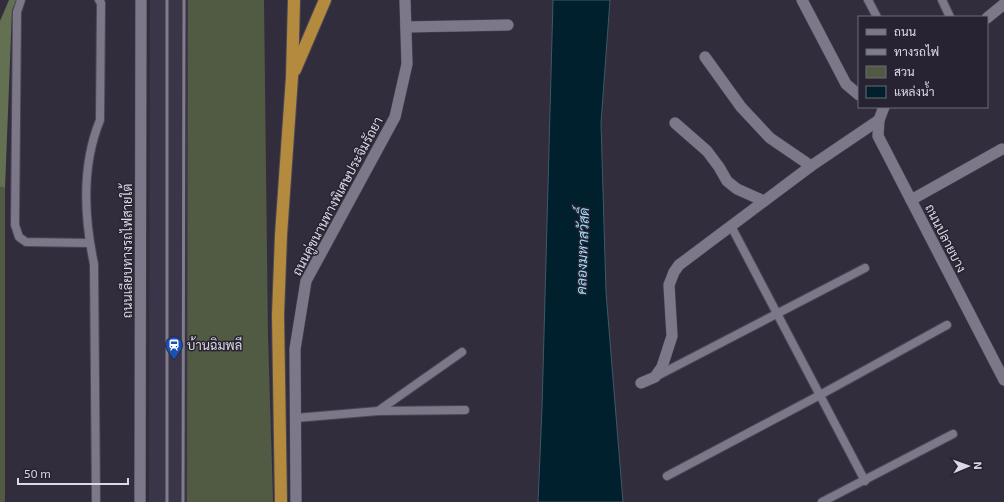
<svg xmlns="http://www.w3.org/2000/svg" width="1004" height="502" font-family="'Exo 2',Sarabun,sans-serif">
<style>
.built{fill:#3b354a}
.green{fill:#515b43}
.forest{fill:#637052}
.water{fill:#00202e;stroke:#425864}
.lines{fill:none;stroke-linecap:round;stroke-linejoin:round}
.service-casing{stroke:#4b4855;stroke-width:10}
.minor-casing{stroke:#4b4855;stroke-width:12}
.tertiary-casing{stroke:#4b4855;stroke-width:12}
.secondary-casing{stroke:#4b4855;stroke-width:12}
.motorway-casing{stroke:#4b4855;stroke-width:14}
.service{stroke:#7d7889;stroke-width:8}
.minor{stroke:#7d7889;stroke-width:11}
.tertiary{stroke:#7d7889;stroke-width:11}
.secondary{stroke:#7d7889;stroke-width:11}
.motorway{stroke:#b48a3e;stroke-width:12}
.rail{stroke:#807d8a;stroke-width:3}
.labels{text-anchor:middle;dominant-baseline:central;stroke-width:3;stroke-linejoin:round;paint-order:stroke}
.street-label{font-size:13px;fill:#dbd9e3;stroke:#272332}
.poi-label{font-size:13px;fill:#dbd9e3;stroke:#272332;text-anchor:start}
.water-label{font-size:14px;font-style:italic;fill:#9cdcfb;stroke:#272332}
</style>
<rect width="100%" height="100%" fill="#312d3c"/>
<path class="built" d="M 150,0 L 260,0 L 261,83 L 273,502 L 149,502 Z"/>
<g class="green">
<path d="M 188,0 L 264,0 L 268,338 L 273,502 L 187,502 Z"/>
<path d="M 0,187 L 5,188 L 5,502 L 0,502 Z"/>
</g>
<path class="forest" d="M 9,0 L 17,0 L 12,10 L 5,188 L 0,187 L 0,21 Z"/>
<path class="water" d="M 553,0 L 610,0 L 601,123 L 606,292 L 623,502 L 538,502 L 542,408 Z"/>
<g class="lines">
<g class="service-casing">
<g id="service">
<path d="M 21,0 L 17,12 L 15,225 L 19,237 L 26,242 L 89,243"/>
<path d="M 868,0 L 877,17"/>
<path d="M 942,0 L 950,17"/>
<path d="M 731,226 L 865,481"/>
<path d="M 657,376 L 865,268"/>
<path d="M 378,411 L 462,352"/>
<path d="M 296,418 L 378,411 L 465,410"/>
<path d="M 667,476 L 820,395 L 947,325"/>
<path d="M 96,502 L 94,264 C 84,217 82,164 100,120 L 101,3 L 99,0"/>
<path d="M 822,502 L 953,434"/>
</g>
</g>
<g class="minor-casing">
<g id="minor">
<path d="M 802,0 L 846,84 L 859,95"/>
<path d="M 406,27 L 508,25"/>
<path d="M 705,57 L 741,107 L 770,138 L 811,166"/>
<path d="M 675,123 L 707,151 L 719,167 L 727,181 L 737,189 L 764,201"/>
<path d="M 911,200 L 1002,149"/>
<path d="M 641,383 L 655,377 L 662,367 L 672,336 L 669,285 L 674,272 L 679,265 L 811,166 L 879,120"/>
</g>
</g>
<g class="tertiary-casing">
<g id="tertiary">
<path d="M 987,18 L 1004,4"/>
<path d="M 884,107 L 879,120 L 878,136 L 1004,380"/>
</g>
</g>
<g class="secondary-casing">
<g id="secondary">
<path d="M 140,502 L 141,0"/>
<path d="M 296,502 L 295,349 L 306,281 L 395,117 L 407,64 L 405,0"/>
</g>
</g>
<g class="motorway-casing">
<g id="motorway">
<path d="M 295,70 L 325,0"/>
<path d="M 281,502 L 278,315 L 281,235 L 292,77 L 294,0"/>
</g>
</g>
<use href="#service" class="service"/>
<use href="#minor" class="minor"/>
<use href="#tertiary" class="tertiary"/>
<use href="#secondary" class="secondary"/>
<use href="#motorway" class="motorway"/>
<g class="rail">
<path d="M 167,502 L 167,0"/>
<path d="M 183,502 L 184,0"/>
</g>
</g>
<defs>
<g id="station-pin" transform="scale(0.9)"><path d="M0 17L-7.5 6A9.5 9.5 0 1 1 7.5 6Z" fill="#1a4fb4" stroke="#272332"/><path d="M-3-6H3Q5-6 5-4V2Q5 4 3 4L4.5 6H3L1.5 4h-3L-3 6H-4.5L-3 4Q-5 4-5 2V-4Q-5-6-3-6ZM-3.5-4v3h7v-3ZM-3.5 1v1.5H-2V1ZM2 1v1.5H3.5V1Z" fill="#fff"/></g>
</defs>
<g fill-rule="evenodd">
<use href="#station-pin" x="174" y="345"/>
</g>
<g class="labels">
<g class="street-label">
<text transform="translate(337 196) rotate(-62)">ถนนคู่ขนานทางพิเศษประจิมรัถยา</text>
<text transform="translate(946 238) rotate(63)">ถนนปลายบาง</text>
<text transform="translate(127 251) rotate(-90)">ถนนเลียบทางรถไฟสายใต้</text>
</g>
<g class="poi-label">
<text x="187" y="345">บ้านฉิมพลี</text>
</g>
<g class="water-label">
<text transform="translate(582 251) rotate(-88)">คลองมหาสวัสดิ์</text>
</g>
</g>
<rect x="858" y="16" width="130" height="92" fill="#272332" stroke="#6f6c79"/>
<rect x="866" y="29" width="20" height="6" fill="#7d7889" stroke="#6f6c79"/>
<text x="894" y="36" font-size="12" fill="#dbd9e3">ถนน</text>
<rect x="866" y="49" width="20" height="6" fill="#807d8a" stroke="#6f6c79"/>
<text x="894" y="56" font-size="12" fill="#dbd9e3">ทางรถไฟ</text>
<rect x="866" y="66" width="20" height="12" fill="#515b43" stroke="#6f6c79"/>
<text x="894" y="76" font-size="12" fill="#dbd9e3">สวน</text>
<rect x="866" y="86" width="20" height="12" fill="#00202e" stroke="#6f6c79"/>
<text x="894" y="96" font-size="12" fill="#dbd9e3">แหล่งน้ำ</text>
<g transform="translate(968 466) rotate(88)" stroke="#272332" stroke-width="3" paint-order="stroke">
<path d="M0-3L7 15L0 10L-7 15Z" fill="#dbd9e3"/>
<text y="-6" font-size="11" font-weight="bold" text-anchor="middle" fill="#dbd9e3">N</text>
</g>
<path d="M18 478v6h110v-6" fill="none" stroke="#dbd9e3" stroke-width="2"/>
<text x="24" y="478" font-size="12" fill="#dbd9e3" stroke="#272332" stroke-width="3" paint-order="stroke">50 m</text>
</svg>
